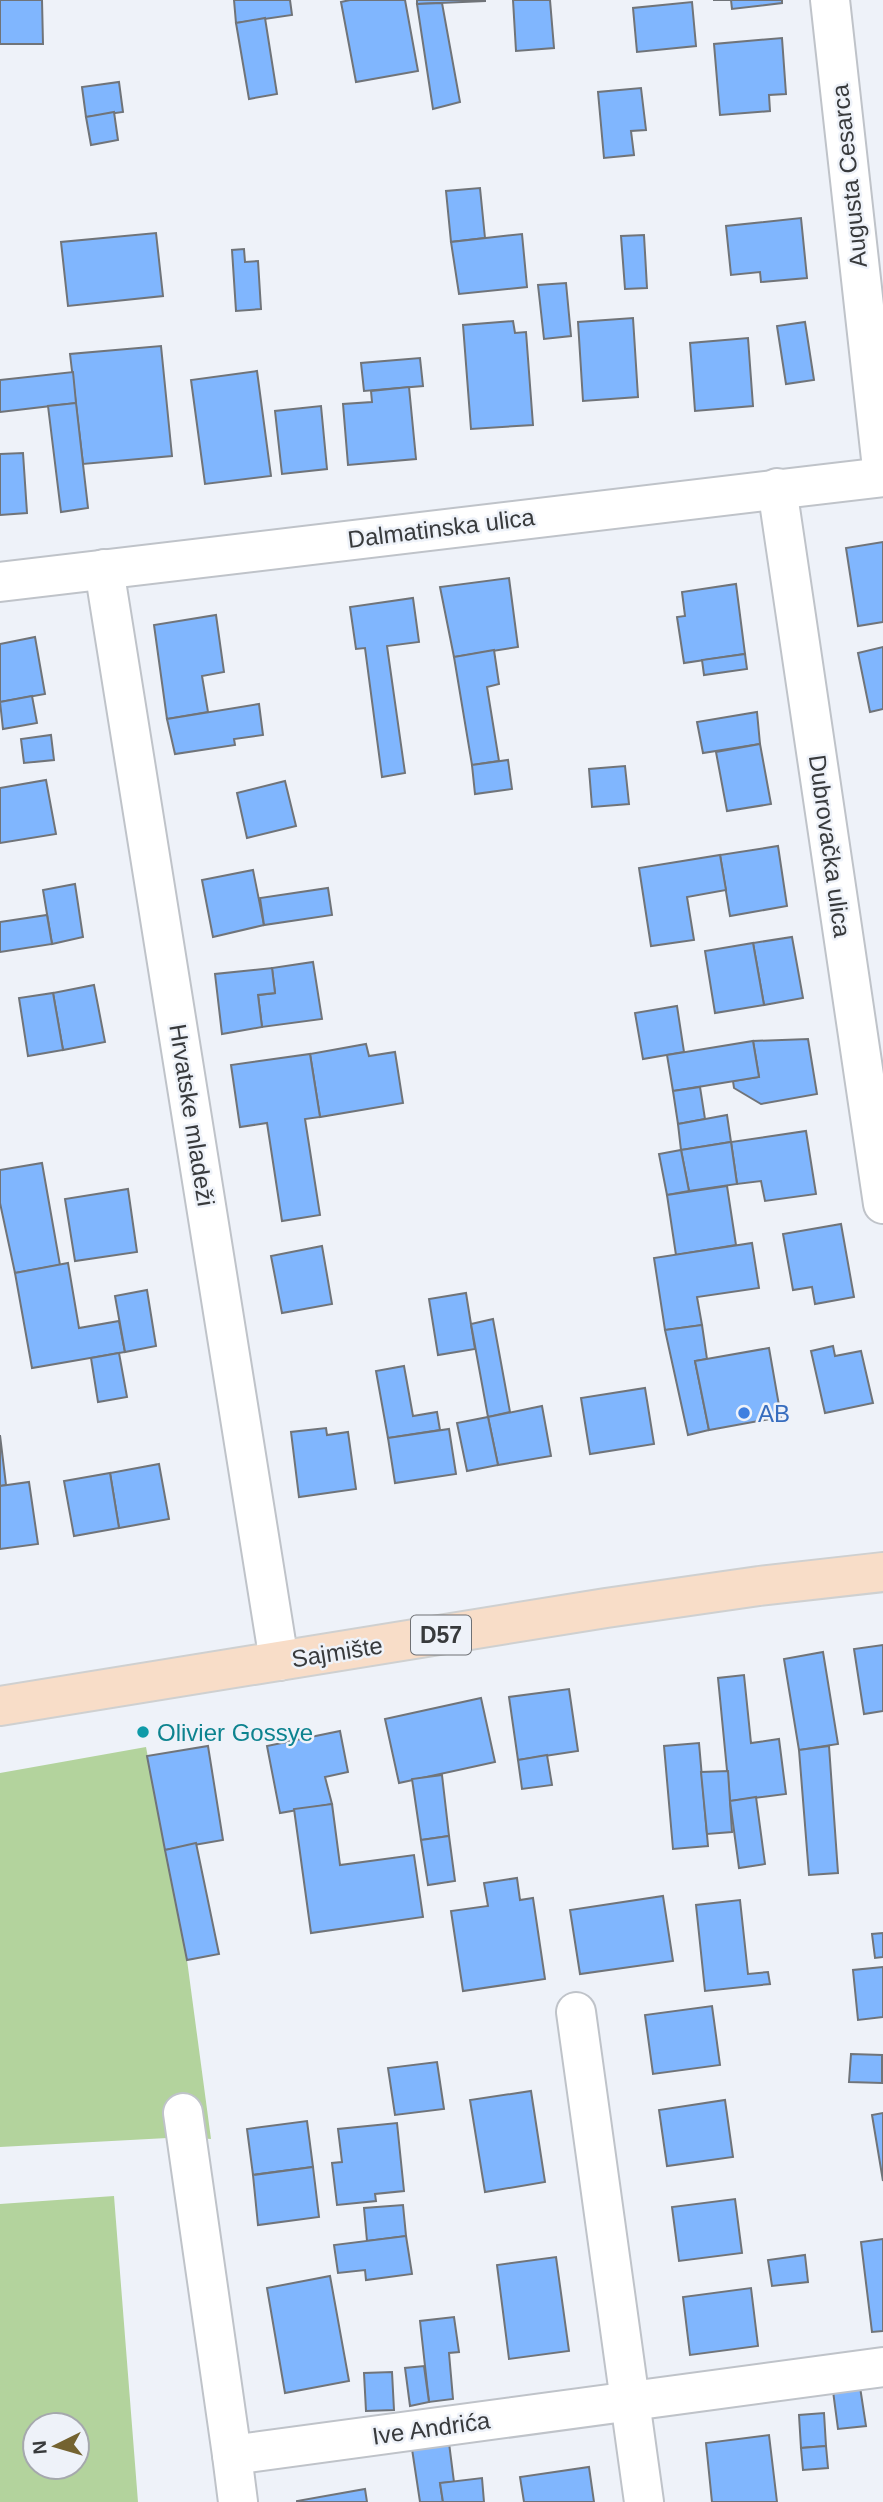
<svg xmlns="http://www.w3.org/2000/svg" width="883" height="2502" font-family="Arial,sans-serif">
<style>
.green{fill:#b3d39d;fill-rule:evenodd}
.building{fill:#80b6fe;stroke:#707479;stroke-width:2}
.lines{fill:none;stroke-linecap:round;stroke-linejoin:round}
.minor-casing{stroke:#bfc3c9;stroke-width:42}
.primary-casing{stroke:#cfd0d0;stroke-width:42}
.minor{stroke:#fff;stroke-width:38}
.primary{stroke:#f8ddc8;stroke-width:38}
.shop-dot{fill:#3f7fe0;stroke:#eef2f9;stroke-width:2.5}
.culture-dot{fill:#0f9aa8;stroke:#eef2f9;stroke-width:2.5}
.labels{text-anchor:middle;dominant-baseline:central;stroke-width:5;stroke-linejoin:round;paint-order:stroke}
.shield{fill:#eef2f9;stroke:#6f7175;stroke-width:2}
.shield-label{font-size:23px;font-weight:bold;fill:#383a3c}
.street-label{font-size:24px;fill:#383a3c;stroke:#eef2f9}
.shop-label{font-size:24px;fill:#366cbe;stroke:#eef2f9;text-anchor:start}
.culture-label{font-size:24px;fill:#0d838f;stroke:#eef2f9;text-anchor:start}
</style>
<rect width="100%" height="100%" fill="#eef2f9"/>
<g class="green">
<path d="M 146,1747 L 187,1960 L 211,2139 L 186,2137 L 0,2147 L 0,1773 Z"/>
<path d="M 114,2196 L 138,2502 L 0,2502 L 0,2204 ZM 35,2425 L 77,2425 L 77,2467 L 35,2467 Z"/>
</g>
<g class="building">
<path d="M 0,0 L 42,0 L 43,44 L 0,44 Z"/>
<path d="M 234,0 L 290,0 L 292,15 L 236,23 Z"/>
<path d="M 350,0 L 405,0 L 418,71 L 356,82 L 341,2 Z"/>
<path d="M 417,0 L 485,0 L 485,1 L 417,4 Z"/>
<path d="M 513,0 L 550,0 L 554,48 L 516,51 Z"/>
<path d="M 713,0 L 782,0 L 782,3 L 732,9 L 731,0 Z"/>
<path d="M 692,2 L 696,46 L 637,52 L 633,8 Z"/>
<path d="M 442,3 L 460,102 L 433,109 L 417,4 Z"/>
<path d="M 265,18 L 277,94 L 249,99 L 236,23 Z"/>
<path d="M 782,38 L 786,94 L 769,95 L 770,111 L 720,115 L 714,44 Z"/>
<path d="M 119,82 L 123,112 L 86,117 L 82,87 Z"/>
<path d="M 641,88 L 646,130 L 631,131 L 634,155 L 604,158 L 598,92 Z"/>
<path d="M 114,112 L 118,140 L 91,145 L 86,117 Z"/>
<path d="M 480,188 L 485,238 L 451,242 L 446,191 Z"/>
<path d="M 801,218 L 807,278 L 761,282 L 760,272 L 731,275 L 726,226 Z"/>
<path d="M 156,233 L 163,296 L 68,306 L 61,242 Z"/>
<path d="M 522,234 L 527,287 L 459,294 L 451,242 Z"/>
<path d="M 644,235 L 647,288 L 625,289 L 621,236 Z"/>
<path d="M 244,249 L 245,262 L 258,261 L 261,309 L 236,311 L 232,250 Z"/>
<path d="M 566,283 L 571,336 L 544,339 L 538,285 Z"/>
<path d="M 633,318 L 638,397 L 583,401 L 578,322 Z"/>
<path d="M 513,321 L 515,333 L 526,332 L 533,425 L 471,429 L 463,325 Z"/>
<path d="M 805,322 L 814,380 L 786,384 L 777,326 Z"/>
<path d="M 748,338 L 753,406 L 695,411 L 690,343 Z"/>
<path d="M 161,346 L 172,456 L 83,464 L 70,354 Z"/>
<path d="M 420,358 L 423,386 L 364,391 L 361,363 Z"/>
<path d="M 257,371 L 271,476 L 205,484 L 191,380 Z"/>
<path d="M 73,372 L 76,403 L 0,412 L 0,380 Z"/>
<path d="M 409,387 L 416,459 L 348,465 L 343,404 L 372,402 L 371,391 Z"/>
<path d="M 76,403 L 88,508 L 61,512 L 48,406 Z"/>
<path d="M 321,406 L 327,469 L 282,474 L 275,411 Z"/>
<path d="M 23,453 L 27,513 L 0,515 L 0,454 Z"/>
<path d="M 883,542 L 883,622 L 858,626 L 846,548 Z"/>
<path d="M 509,578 L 518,647 L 454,657 L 440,587 Z"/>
<path d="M 736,584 L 745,654 L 684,663 L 677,617 L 685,616 L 682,592 Z"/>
<path d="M 413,598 L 419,642 L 387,646 L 405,773 L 382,777 L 365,648 L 356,649 L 350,607 Z"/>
<path d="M 216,615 L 224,672 L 202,676 L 208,712 L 167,719 L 154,625 Z"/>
<path d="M 35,637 L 45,694 L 0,702 L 0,644 Z"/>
<path d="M 883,647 L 883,709 L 870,712 L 858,653 Z"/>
<path d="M 494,650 L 499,684 L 487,687 L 499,761 L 472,765 L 454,657 Z"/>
<path d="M 745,654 L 747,669 L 704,675 L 702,660 Z"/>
<path d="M 32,696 L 37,723 L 3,729 L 0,702 Z"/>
<path d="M 259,704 L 263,735 L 234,739 L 235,745 L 175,754 L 167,719 Z"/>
<path d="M 757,712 L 760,744 L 703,753 L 697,722 Z"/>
<path d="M 51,735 L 54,760 L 24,763 L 21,739 Z"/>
<path d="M 760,744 L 771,804 L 727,811 L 716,752 Z"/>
<path d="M 508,760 L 512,789 L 475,794 L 472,765 Z"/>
<path d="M 625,766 L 629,804 L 592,807 L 589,769 Z"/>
<path d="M 46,780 L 56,834 L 0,843 L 0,788 Z"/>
<path d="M 285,781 L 296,826 L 247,838 L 237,793 Z"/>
<path d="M 778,846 L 787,906 L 730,916 L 720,855 Z"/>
<path d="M 720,855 L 726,890 L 687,897 L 694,940 L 651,946 L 639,868 Z"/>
<path d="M 253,870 L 264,925 L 213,937 L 202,880 Z"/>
<path d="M 75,884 L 83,937 L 52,944 L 43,890 Z"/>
<path d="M 328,888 L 332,915 L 264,925 L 260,898 Z"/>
<path d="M 47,915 L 52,944 L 0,952 L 0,922 Z"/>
<path d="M 792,937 L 803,998 L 764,1005 L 753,943 Z"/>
<path d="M 753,943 L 764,1005 L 715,1013 L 705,951 Z"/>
<path d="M 313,962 L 322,1019 L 262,1027 L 258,995 L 275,993 L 272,968 Z"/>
<path d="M 272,968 L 275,993 L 258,995 L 262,1027 L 222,1034 L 215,974 Z"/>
<path d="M 94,985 L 105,1042 L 63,1050 L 53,993 Z"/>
<path d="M 53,993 L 63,1050 L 28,1056 L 19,998 Z"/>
<path d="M 677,1006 L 684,1052 L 643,1059 L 635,1013 Z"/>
<path d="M 808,1039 L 817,1094 L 761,1104 L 734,1088 L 733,1081 L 759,1077 L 753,1041 Z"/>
<path d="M 753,1041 L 759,1077 L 673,1091 L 667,1055 Z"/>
<path d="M 366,1044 L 369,1056 L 395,1052 L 403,1103 L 320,1117 L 310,1054 Z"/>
<path d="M 310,1054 L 320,1117 L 305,1119 L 320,1215 L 282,1221 L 267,1123 L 240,1127 L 231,1065 Z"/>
<path d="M 700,1087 L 705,1119 L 678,1124 L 673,1091 Z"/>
<path d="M 727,1115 L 731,1142 L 681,1150 L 678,1124 Z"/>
<path d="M 806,1131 L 816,1194 L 765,1201 L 761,1181 L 737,1184 L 731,1142 Z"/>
<path d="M 731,1142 L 737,1184 L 689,1191 L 681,1150 Z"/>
<path d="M 681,1150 L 689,1191 L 667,1195 L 659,1154 Z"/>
<path d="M 42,1163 L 60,1265 L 15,1273 L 0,1203 L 0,1170 Z"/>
<path d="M 727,1186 L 736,1245 L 676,1255 L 667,1195 Z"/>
<path d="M 128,1189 L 137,1252 L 75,1261 L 65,1199 Z"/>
<path d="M 841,1224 L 854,1297 L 815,1304 L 812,1287 L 793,1290 L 783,1234 Z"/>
<path d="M 752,1243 L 759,1288 L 697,1297 L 702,1325 L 665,1330 L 654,1258 Z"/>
<path d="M 322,1246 L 332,1304 L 282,1313 L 271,1256 Z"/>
<path d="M 68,1263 L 79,1328 L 119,1321 L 125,1352 L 32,1368 L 15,1273 Z"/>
<path d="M 147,1290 L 156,1346 L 125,1352 L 115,1296 Z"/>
<path d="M 466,1293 L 475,1349 L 438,1355 L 429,1299 Z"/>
<path d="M 493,1319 L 510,1412 L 488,1417 L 471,1324 Z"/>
<path d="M 702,1325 L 707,1359 L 695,1361 L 709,1430 L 688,1435 L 665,1330 Z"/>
<path d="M 833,1346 L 835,1356 L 861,1351 L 873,1403 L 825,1413 L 811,1351 Z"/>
<path d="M 769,1348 L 781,1417 L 709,1430 L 695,1361 Z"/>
<path d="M 119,1353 L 127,1397 L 98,1402 L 91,1358 Z"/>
<path d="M 404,1366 L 413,1416 L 437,1412 L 440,1430 L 388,1438 L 376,1371 Z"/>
<path d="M 645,1388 L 654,1444 L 590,1454 L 581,1398 Z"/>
<path d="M 542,1406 L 551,1456 L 498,1465 L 488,1417 Z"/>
<path d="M 488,1417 L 498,1465 L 467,1471 L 457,1423 Z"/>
<path d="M 326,1428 L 327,1435 L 348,1432 L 356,1489 L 299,1497 L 291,1432 Z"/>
<path d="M 449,1429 L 456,1474 L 395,1483 L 388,1438 Z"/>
<path d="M 0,1435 L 6,1485 L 0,1486 Z"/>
<path d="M 159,1464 L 169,1519 L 119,1528 L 110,1473 Z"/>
<path d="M 110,1473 L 119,1528 L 74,1536 L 64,1481 Z"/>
<path d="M 29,1482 L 38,1544 L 0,1549 L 0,1486 Z"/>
<path d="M 883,1645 L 883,1711 L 864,1714 L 854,1649 Z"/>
<path d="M 823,1652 L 838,1744 L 799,1750 L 784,1659 Z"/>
<path d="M 744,1675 L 751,1743 L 779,1739 L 786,1794 L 730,1801 L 718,1678 Z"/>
<path d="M 569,1689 L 578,1751 L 518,1760 L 509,1697 Z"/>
<path d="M 481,1698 L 495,1762 L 399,1783 L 385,1719 Z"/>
<path d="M 340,1731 L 348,1772 L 325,1777 L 332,1804 L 280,1813 L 267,1746 Z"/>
<path d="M 699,1743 L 708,1846 L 673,1849 L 664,1746 Z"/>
<path d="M 208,1746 L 223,1840 L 165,1850 L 147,1756 Z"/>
<path d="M 829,1746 L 838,1873 L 809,1875 L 799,1750 Z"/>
<path d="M 547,1755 L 552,1785 L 522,1789 L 518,1760 Z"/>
<path d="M 728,1771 L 732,1832 L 707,1834 L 701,1772 Z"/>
<path d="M 442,1775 L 449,1836 L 421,1840 L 412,1779 Z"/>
<path d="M 756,1797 L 765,1864 L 739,1868 L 730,1801 Z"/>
<path d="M 332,1804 L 340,1865 L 414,1855 L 423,1917 L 311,1933 L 294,1809 Z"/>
<path d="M 449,1836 L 455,1881 L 428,1885 L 421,1840 Z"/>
<path d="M 196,1843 L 219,1954 L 187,1960 L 165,1850 Z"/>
<path d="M 517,1878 L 520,1900 L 533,1898 L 545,1979 L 463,1991 L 451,1911 L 488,1906 L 484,1883 Z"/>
<path d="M 663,1896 L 673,1961 L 580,1974 L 570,1910 Z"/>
<path d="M 740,1900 L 748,1974 L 768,1972 L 770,1984 L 705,1991 L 696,1905 Z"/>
<path d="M 883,1933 L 883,1957 L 875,1958 L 872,1934 Z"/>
<path d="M 883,1967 L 883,2017 L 858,2020 L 853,1970 Z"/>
<path d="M 712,2006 L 720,2065 L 653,2074 L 645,2015 Z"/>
<path d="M 851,2054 L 882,2055 L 882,2083 L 849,2082 Z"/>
<path d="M 437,2062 L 444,2109 L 395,2115 L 388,2068 Z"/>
<path d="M 531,2091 L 545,2182 L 485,2192 L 470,2100 Z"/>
<path d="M 725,2100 L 733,2157 L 667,2166 L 659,2110 Z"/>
<path d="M 883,2113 L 883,2181 L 872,2115 Z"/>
<path d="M 307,2121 L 313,2167 L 253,2175 L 247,2129 Z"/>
<path d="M 397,2123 L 404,2191 L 375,2194 L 376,2201 L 337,2205 L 332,2163 L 342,2162 L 338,2129 Z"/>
<path d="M 313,2167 L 319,2217 L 258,2225 L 253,2175 Z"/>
<path d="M 735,2199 L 742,2253 L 679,2261 L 672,2207 Z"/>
<path d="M 403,2205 L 406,2236 L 367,2241 L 364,2208 Z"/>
<path d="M 406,2236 L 412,2274 L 366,2280 L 365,2270 L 338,2273 L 334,2245 Z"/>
<path d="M 883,2239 L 883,2331 L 872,2332 L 861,2242 Z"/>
<path d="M 805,2255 L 808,2282 L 772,2286 L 768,2260 Z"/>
<path d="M 556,2257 L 569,2351 L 509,2359 L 497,2265 Z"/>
<path d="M 330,2276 L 349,2381 L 285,2393 L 267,2288 Z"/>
<path d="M 751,2288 L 758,2346 L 690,2355 L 683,2297 Z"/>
<path d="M 454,2317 L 459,2352 L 449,2353 L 453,2399 L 429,2402 L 420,2321 Z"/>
<path d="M 424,2366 L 429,2402 L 410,2406 L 405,2368 Z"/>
<path d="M 392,2372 L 394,2410 L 366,2411 L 364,2373 Z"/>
<path d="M 860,2387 L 866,2426 L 838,2429 L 833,2391 Z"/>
<path d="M 824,2413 L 826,2446 L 801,2448 L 799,2415 Z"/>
<path d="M 769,2435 L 777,2502 L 712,2502 L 706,2443 Z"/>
<path d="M 449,2443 L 454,2482 L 440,2483 L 443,2502 L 420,2502 L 412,2449 Z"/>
<path d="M 826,2446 L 828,2468 L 803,2470 L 801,2448 Z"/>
<path d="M 589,2467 L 594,2502 L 524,2502 L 520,2477 Z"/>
<path d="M 482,2478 L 484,2502 L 443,2502 L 440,2483 Z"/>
<path d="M 365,2489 L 367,2502 L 297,2502 L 297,2501 Z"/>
</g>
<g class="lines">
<g class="minor-casing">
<g id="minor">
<path d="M 830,0 L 883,477"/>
<path d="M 777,488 L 883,1204"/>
<path d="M 104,569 L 279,1661"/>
<path d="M 0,582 L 883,477"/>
<path d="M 576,2012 L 644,2502"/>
<path d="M 183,2113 L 232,2455 L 883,2367"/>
<path d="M 232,2455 L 238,2502"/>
</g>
</g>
<g class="primary-casing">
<path id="primary" d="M 0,1706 L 606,1608 L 759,1586 L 883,1572"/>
</g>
<use href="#minor" class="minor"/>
<use href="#primary" class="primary"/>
</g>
<circle class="shop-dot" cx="744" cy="1413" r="7"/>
<circle class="culture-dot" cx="143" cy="1732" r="7"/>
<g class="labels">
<rect class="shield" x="411" y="1615.5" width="60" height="39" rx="5"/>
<g class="shield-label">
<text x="441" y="1635">D57</text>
</g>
<g class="street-label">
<text transform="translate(849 176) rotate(-96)">Augusta Cesarca</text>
<text transform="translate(441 528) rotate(-7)">Dalmatinska ulica</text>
<text transform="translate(830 846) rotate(82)">Dubrovačka ulica</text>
<text transform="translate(192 1115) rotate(81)">Hrvatske mladeži</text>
<text transform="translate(337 1652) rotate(-9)">Sajmište</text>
<text transform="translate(431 2428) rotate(-8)">Ive Andrića</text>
</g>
<g class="shop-label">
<text x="758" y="1413">AB</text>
</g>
<g class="culture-label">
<text x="157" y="1732">Olivier Gossye</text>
</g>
</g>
<g transform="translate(56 2446) rotate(265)"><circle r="33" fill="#eef2f9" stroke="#a5a8ad" stroke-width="2"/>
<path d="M0-5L12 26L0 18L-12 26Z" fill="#746331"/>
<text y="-10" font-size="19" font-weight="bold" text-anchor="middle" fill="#383a3c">N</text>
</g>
</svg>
